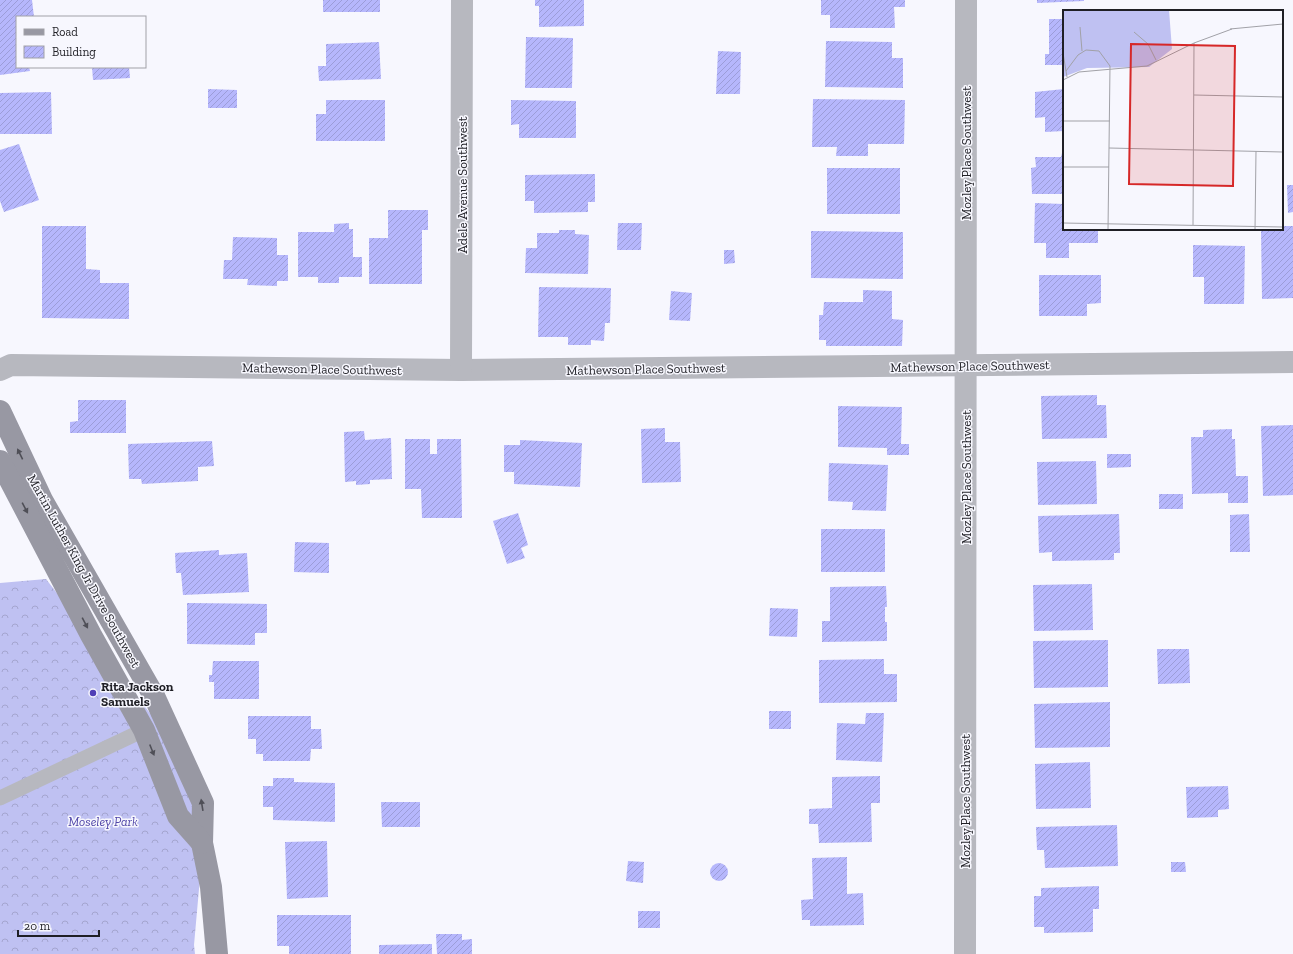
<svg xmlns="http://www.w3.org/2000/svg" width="1293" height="954" font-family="'Zilla Slab',serif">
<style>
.forest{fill:url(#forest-crowns)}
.building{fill:url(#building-hatch)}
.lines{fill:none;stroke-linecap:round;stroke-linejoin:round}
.lane{stroke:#b7b8bf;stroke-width:15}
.street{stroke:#b7b8bf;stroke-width:22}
.secondary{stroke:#9898a3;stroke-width:22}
.oneway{fill:#4f4f57}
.poi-dot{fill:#503fb6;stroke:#f7f7fe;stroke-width:1.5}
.labels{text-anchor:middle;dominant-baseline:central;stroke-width:3;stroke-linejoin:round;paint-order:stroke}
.street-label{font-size:13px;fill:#1f1f25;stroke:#f7f7fe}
.poi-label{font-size:13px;font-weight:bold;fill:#1f1f25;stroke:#f7f7fe;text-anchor:start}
.park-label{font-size:13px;font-style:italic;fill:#5046a8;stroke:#f7f7fe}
.inset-road{fill:none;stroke:#a1a1a7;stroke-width:1}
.view{fill:#d62828;fill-opacity:0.15;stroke:#d62828;stroke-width:2}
.inset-edge{fill:none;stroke:#1f1f25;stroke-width:2}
</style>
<defs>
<pattern id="forest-crowns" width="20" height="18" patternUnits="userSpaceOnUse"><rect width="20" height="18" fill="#bfc1f2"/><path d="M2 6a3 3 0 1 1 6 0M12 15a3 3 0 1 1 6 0" fill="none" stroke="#a4a5cf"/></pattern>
<pattern id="building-hatch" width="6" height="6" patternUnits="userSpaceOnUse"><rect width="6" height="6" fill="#b6b7fc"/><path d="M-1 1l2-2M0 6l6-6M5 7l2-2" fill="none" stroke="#9c9dd8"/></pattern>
</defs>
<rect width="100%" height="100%" fill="#f7f7fe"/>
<path class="forest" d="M 46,579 L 208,788 L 194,945 L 195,954 L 0,954 L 0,583 Z"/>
<g class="building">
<path d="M 0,0 L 32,0 L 34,17 L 17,17 L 17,67 L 29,67 L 30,71 L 0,75 Z"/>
<rect x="323" y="0" width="57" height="12"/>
<path d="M 535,0 L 584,0 L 584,26 L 539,27 L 539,6 L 535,6 Z"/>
<path d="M 821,0 L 905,0 L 905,7 L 894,7 L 895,28 L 830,28 L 830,15 L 821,15 Z"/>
<path d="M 1037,0 L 1084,0 L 1084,1 L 1037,3 Z"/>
<path d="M 1049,19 L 1064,19 L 1064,65 L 1045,65 L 1045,54 L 1049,54 Z"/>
<path d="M 526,37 L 573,38 L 572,88 L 525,88 Z"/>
<path d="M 826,41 L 892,42 L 892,58 L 903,58 L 903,88 L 825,87 Z"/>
<path d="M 379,42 L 381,79 L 319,81 L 318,66 L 326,66 L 326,44 Z"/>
<path d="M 718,51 L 741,52 L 740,94 L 716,94 Z"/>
<path d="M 92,67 L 129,67 L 130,78 L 93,80 Z"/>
<path d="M 208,89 L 237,90 L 237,108 L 208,108 Z"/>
<path d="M 1064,89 L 1064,131 L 1045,132 L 1045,117 L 1035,118 L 1035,92 Z"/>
<path d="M 51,92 L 52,134 L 0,134 L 0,93 Z"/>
<path d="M 813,99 L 905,100 L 904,144 L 868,144 L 868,156 L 836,156 L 837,147 L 812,147 Z"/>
<path d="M 326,100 L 385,100 L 385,141 L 316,141 L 316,114 L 326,114 Z"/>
<path d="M 511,100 L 576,101 L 576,138 L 519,138 L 519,124 L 511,125 Z"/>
<path d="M 19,144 L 39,200 L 4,212 L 0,201 L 0,150 Z"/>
<path d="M 1062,153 L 1064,153 L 1064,194 L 1032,194 L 1031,168 L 1036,167 L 1035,157 L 1061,157 Z"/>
<rect x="827" y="168" width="73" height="46"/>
<path d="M 595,174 L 595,202 L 588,202 L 588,212 L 534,213 L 534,201 L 525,201 L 525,175 Z"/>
<path d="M 1287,185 L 1293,185 L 1293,212 L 1288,213 Z"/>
<path d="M 1035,203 L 1064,204 L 1064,229 L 1098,229 L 1098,243 L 1069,243 L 1069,258 L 1046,258 L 1046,243 L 1034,243 Z"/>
<path d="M 388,210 L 428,210 L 428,230 L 422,230 L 422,284 L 369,284 L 369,238 L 388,238 Z"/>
<path d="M 349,223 L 349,229 L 353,229 L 353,257 L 362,257 L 362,277 L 339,277 L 339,283 L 318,283 L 318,277 L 298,277 L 298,232 L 334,232 L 334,224 Z"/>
<path d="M 618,223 L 642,223 L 641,250 L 617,250 Z"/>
<path d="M 42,226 L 86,226 L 86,269 L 100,270 L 100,283 L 129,283 L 129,319 L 42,318 Z"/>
<path d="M 1282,226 L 1293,226 L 1293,298 L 1262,299 L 1261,229 L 1282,229 Z"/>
<path d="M 559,230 L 575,230 L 575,234 L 589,235 L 588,274 L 525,273 L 526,248 L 537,248 L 537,233 L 559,233 Z"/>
<path d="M 811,231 L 903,232 L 903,279 L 811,278 Z"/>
<path d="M 233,237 L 277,238 L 277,255 L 288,255 L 288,281 L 277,281 L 277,286 L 247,285 L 248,279 L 223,279 L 224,260 L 232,260 Z"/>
<path d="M 1193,245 L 1245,246 L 1244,304 L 1204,304 L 1204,277 L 1193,277 Z"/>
<path d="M 724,250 L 734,250 L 735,263 L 724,264 Z"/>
<path d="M 1039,275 L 1101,275 L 1101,303 L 1087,304 L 1087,316 L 1039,316 Z"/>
<path d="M 539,287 L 611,288 L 610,323 L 605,323 L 604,341 L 591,340 L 591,345 L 568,345 L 568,337 L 538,337 Z"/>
<path d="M 863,290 L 892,291 L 892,319 L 903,320 L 902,346 L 826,346 L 826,340 L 819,340 L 819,315 L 823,315 L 824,302 L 863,302 Z"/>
<path d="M 671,291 L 692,293 L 690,321 L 669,320 Z"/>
<path d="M 1097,395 L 1097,405 L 1106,405 L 1107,438 L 1042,439 L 1041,396 Z"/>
<path d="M 78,400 L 126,400 L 126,433 L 70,433 L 70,422 L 78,421 Z"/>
<path d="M 838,406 L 902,407 L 901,444 L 909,444 L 909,455 L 887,455 L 887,448 L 838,447 Z"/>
<path d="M 1293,425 L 1293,495 L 1263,496 L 1261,426 Z"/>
<path d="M 665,428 L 665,442 L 680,442 L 681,482 L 642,483 L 641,429 Z"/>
<path d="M 1232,429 L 1232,439 L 1235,439 L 1236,476 L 1248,476 L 1248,503 L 1228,503 L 1228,493 L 1192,494 L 1191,437 L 1203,437 L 1203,430 Z"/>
<path d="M 364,431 L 365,440 L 391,438 L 392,479 L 370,480 L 370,484 L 356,485 L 356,481 L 345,482 L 344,432 Z"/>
<path d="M 405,439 L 430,439 L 430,454 L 437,454 L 437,439 L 461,439 L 462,518 L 422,518 L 421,489 L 405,489 Z"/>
<path d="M 520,440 L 582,443 L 580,487 L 514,484 L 514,472 L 504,472 L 504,445 L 520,445 Z"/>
<path d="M 212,441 L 214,466 L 198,467 L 198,481 L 142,484 L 141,479 L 129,479 L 128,444 Z"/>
<path d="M 1107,454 L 1131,454 L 1131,467 L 1107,468 Z"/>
<path d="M 1096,461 L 1097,504 L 1038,505 L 1037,462 Z"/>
<path d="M 829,463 L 888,465 L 886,511 L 852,510 L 853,502 L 828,501 Z"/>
<rect x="1159" y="494" width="24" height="15"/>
<path d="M 518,513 L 528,545 L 521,548 L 525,558 L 507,564 L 493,521 Z"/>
<path d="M 1119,514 L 1120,553 L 1114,553 L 1114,560 L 1052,561 L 1052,552 L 1039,553 L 1038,516 Z"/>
<path d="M 1249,514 L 1250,552 L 1230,552 L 1230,515 Z"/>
<rect x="821" y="529" width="64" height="43"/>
<path d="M 295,542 L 329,543 L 329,573 L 294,572 Z"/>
<path d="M 219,550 L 219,555 L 247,553 L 249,592 L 183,595 L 181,573 L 176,573 L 175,553 Z"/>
<path d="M 1092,584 L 1093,630 L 1034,631 L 1033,585 Z"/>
<path d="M 886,586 L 887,607 L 885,607 L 885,622 L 887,622 L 887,641 L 822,642 L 822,621 L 830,621 L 830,587 Z"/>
<path d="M 187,603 L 267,604 L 267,633 L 255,633 L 255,645 L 187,644 Z"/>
<path d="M 770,608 L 798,609 L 797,637 L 769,636 Z"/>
<path d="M 1108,640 L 1108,687 L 1034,688 L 1033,641 Z"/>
<path d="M 1157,649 L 1189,649 L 1190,683 L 1158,684 Z"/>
<path d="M 884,659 L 884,674 L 897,674 L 897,702 L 819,703 L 819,660 Z"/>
<path d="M 213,661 L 259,661 L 259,699 L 214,699 L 214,682 L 209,682 L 209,675 L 212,675 Z"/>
<path d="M 1110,702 L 1110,747 L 1035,748 L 1034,704 Z"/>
<rect x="769" y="711" width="22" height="18"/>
<path d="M 866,713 L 884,713 L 882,762 L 836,760 L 837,723 L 865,724 Z"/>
<path d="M 248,716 L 311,716 L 311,729 L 321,729 L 322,749 L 311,749 L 310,761 L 263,761 L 263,754 L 256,754 L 256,739 L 248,739 Z"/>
<path d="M 1090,762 L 1091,808 L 1036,809 L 1035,764 Z"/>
<path d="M 880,776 L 880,803 L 871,803 L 872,842 L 819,843 L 818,824 L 809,824 L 809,809 L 832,808 L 832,777 Z"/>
<path d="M 273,778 L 294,778 L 294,782 L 335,783 L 335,822 L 273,820 L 273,807 L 263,807 L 263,786 L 273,786 Z"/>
<path d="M 1228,786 L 1229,809 L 1218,810 L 1218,817 L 1187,818 L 1186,787 Z"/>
<path d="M 381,802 L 420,802 L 420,827 L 382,827 Z"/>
<path d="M 1117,825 L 1118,866 L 1045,868 L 1044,850 L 1037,850 L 1036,827 Z"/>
<path d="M 327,841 L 328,897 L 287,899 L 285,842 Z"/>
<path d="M 847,857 L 847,894 L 863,893 L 864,925 L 810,926 L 810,920 L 802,920 L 801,900 L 813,899 L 812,858 Z"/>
<path d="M 628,861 L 644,862 L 643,883 L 626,881 Z"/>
<path d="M 1171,862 L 1185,862 L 1186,872 L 1171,872 Z"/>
<circle cx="719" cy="872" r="9"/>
<path d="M 1099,886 L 1099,909 L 1093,909 L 1093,932 L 1044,933 L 1044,927 L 1034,927 L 1034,896 L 1041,896 L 1041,888 Z"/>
<rect x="638" y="911" width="22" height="17"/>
<path d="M 277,915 L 351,915 L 351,954 L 289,954 L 289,946 L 277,946 Z"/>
<path d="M 436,934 L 462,934 L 462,940 L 472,939 L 472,954 L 437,954 Z"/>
<path d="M 432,944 L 432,954 L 379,954 L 379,945 Z"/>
</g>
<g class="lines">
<path class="lane" d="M 0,798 L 144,730"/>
<g class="street">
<path d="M 0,370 L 11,365 L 461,370 L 1293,362"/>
<path d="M 461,370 L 462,0"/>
<path d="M 965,954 L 966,0"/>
</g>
<g class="secondary">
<path d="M 0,411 L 42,500 L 154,696 L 203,803 L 202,843 L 211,887 L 217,954"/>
<path d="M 0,461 L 91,635 L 144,730 L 178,816 L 202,843"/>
</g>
</g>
<defs><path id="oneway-solid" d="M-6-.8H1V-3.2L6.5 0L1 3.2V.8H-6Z"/></defs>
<g class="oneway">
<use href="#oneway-solid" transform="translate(20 454) rotate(-116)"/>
<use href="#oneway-solid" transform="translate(25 508) rotate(62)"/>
<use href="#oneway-solid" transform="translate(85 623) rotate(62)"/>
<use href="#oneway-solid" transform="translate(152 750) rotate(68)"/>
<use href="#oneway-solid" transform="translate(202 805) rotate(-99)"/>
</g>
<circle class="poi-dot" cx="93" cy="693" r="4"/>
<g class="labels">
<g class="street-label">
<text transform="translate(966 153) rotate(-90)">Mozley Place Southwest</text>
<text transform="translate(462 185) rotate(-90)">Adele Avenue Southwest</text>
<text transform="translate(970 366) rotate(-1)">Mathewson Place Southwest</text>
<text transform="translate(322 369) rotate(1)">Mathewson Place Southwest</text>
<text transform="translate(646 369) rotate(-1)">Mathewson Place Southwest</text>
<text transform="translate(966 477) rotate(-90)">Mozley Place Southwest</text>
<text transform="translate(84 571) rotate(61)">Martin Luther King Jr Drive Southwest</text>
<text transform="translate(965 801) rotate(-90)">Mozley Place Southwest</text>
</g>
<g class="poi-label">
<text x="101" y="686">Rita Jackson<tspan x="101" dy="15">Samuels</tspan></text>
</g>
<g class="park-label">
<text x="103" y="821">Moseley Park</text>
</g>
</g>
<g transform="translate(1063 10)">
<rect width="220" height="220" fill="#f7f7fe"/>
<path d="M 0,0 L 106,0 L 109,39 L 86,57 L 24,58 L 0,67 Z" fill="#bfc1f2"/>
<path class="inset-road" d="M 17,17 L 19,41M 167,19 L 220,14M 71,22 L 85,34 L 93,50M 0,43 L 4,67M 3,61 L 15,45 L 23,40 L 36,41 L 47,56 L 45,220M 0,70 L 16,62 L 84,56 L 131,33 L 169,19M 131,85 L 220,87M 0,111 L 47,111M 46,138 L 220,142M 0,157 L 46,157M 0,213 L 220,217M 130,215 L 131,33M 192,220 L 193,141"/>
<path class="view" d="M 68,34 L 172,36 L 170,176 L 66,174 Z"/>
<rect width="220" height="220" class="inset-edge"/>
</g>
<rect x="16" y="16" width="130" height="52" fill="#f7f7fe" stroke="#a1a1a7"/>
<rect x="24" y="29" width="20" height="6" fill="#9898a3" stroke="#a1a1a7"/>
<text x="52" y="36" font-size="12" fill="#1f1f25">Road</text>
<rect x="24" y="46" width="20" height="12" fill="url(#building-hatch)" stroke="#a1a1a7"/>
<text x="52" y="56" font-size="12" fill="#1f1f25">Building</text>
<path d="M18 930v6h81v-6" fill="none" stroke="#1f1f25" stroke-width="2"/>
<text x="24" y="930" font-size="12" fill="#1f1f25" stroke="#f7f7fe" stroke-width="3" paint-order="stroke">20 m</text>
</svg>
